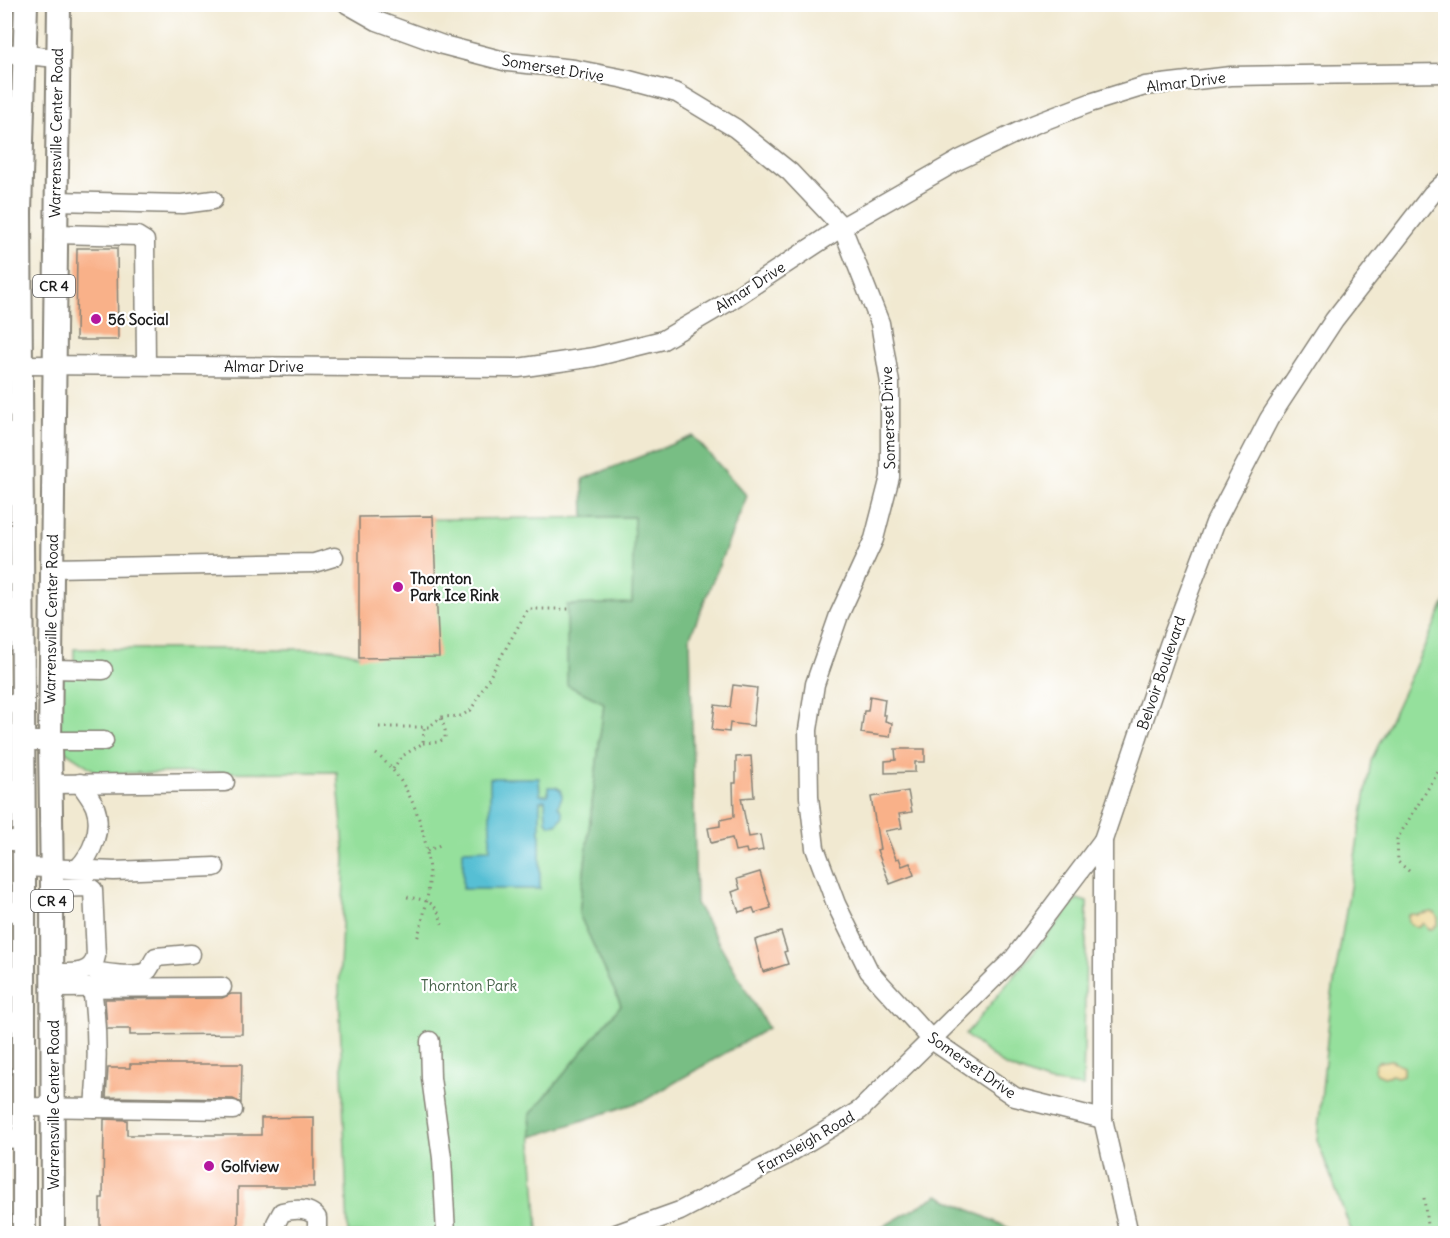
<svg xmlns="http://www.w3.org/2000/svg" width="1450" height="1238" font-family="Delius,sans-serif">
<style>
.green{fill:#95e09c;stroke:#587e5c;stroke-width:1.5}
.forest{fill:#78be84;stroke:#4a6d50;stroke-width:1.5}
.sand{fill:#eeda9e;stroke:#857b5d;stroke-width:1.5}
.water{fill:#57bfd4;stroke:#3a6e78;stroke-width:1.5}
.building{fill:#f9b189}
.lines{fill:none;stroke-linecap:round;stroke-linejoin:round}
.minor-casing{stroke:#868276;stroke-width:21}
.major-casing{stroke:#868276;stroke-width:26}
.path{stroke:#868276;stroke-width:3;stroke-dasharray:1.5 4.5;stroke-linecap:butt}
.minor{stroke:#fff;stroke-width:18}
.major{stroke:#fff;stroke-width:22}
.poi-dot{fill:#b5179e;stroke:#fff;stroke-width:2}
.labels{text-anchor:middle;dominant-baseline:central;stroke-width:4.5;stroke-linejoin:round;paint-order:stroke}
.shield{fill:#fff;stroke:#606060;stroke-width:1.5}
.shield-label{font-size:14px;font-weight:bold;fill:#1c1c1c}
.street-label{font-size:15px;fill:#1c1c1c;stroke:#fff}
.poi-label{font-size:15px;font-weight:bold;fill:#1c1c1c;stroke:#fff;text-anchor:start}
.park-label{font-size:15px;fill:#466149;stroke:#fff}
</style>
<rect width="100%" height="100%" fill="#fff"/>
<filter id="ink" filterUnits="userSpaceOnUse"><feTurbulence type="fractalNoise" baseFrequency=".0167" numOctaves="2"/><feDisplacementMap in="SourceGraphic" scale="12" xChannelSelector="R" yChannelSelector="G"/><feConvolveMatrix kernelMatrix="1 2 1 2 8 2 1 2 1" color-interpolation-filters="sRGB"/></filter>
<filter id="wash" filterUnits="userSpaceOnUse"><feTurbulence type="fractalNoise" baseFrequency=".008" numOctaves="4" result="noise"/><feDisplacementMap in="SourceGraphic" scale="24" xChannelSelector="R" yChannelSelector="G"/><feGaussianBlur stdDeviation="1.35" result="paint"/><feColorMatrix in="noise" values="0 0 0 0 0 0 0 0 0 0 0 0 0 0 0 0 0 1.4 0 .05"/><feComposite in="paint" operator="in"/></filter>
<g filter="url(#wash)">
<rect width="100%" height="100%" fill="#f1e9d1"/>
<g class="green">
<path d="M 634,517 L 637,524 L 632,604 L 568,605 L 604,703 L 579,914 L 621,1005 L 530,1115 L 538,1231 L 527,1234 L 348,1233 L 339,990 L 345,858 L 337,772 L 98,773 L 50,741 L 51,669 L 74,669 L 74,649 L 334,649 L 359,655 L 365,520 Z"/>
<path d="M 1445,602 L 1445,1233 L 1352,1233 L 1317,1140 L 1331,1001 L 1371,761 Z"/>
<path d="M 1077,899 L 1087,902 L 1083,1087 L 1047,1082 L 1005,1066 L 965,1035 Z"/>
</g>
<g class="forest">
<path d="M 693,436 L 747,496 L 690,637 L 696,903 L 768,1028 L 645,1100 L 532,1137 L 530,1115 L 621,1005 L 579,914 L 604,703 L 567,685 L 567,605 L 632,603 L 634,517 L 584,517 L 583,479 Z"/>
<path d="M 938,1195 L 1011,1229 L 1012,1233 L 872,1233 Z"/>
</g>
<g class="sand">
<path d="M 1431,912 L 1435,913 L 1438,918 L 1438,924 L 1432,929 L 1428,929 L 1423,923 L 1420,927 L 1415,927 L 1408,922 L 1408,915 L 1413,914 L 1417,915 Z"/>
<path d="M 1391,1060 L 1403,1066 L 1403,1075 L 1397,1077 L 1392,1075 L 1384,1077 L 1377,1074 L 1374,1070 L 1375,1065 L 1378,1062 Z"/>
</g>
<path class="water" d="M 490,778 L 539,778 L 540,795 L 548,795 L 548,787 L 556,787 L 561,790 L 562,797 L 558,806 L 562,811 L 563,816 L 557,824 L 550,825 L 546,821 L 545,800 L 540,801 L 540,889 L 463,889 L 463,850 L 490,849 Z"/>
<g id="blocks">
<g class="building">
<path d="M 77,248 L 117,248 L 118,340 L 76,340 Z"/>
<path d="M 433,516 L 439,657 L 359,658 L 359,517 Z"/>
<path d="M 733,685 L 757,688 L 753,726 L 730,723 L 729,732 L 712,730 L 715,705 L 730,707 Z"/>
<path d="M 870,696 L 885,699 L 883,715 L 886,715 L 885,721 L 892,723 L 890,737 L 861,733 L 864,711 L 868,711 Z"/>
<path d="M 895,749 L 925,749 L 925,762 L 915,762 L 915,772 L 885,773 L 885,761 L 896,760 Z"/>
<path d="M 751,756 L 754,797 L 741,798 L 749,837 L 760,835 L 763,850 L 747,853 L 746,849 L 735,851 L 732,838 L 711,843 L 708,828 L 720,826 L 720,820 L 734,817 L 733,783 L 736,783 L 736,757 Z"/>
<path d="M 908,791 L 912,812 L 899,814 L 902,828 L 885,831 L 896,859 L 899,858 L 902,866 L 910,863 L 914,875 L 890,884 L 877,850 L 880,849 L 871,797 Z"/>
<path d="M 760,872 L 771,908 L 755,913 L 753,908 L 739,912 L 732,892 L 740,889 L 737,879 Z"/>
<path d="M 781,932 L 787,951 L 784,952 L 788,964 L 763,972 L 755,940 Z"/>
<path d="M 231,994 L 242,994 L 242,1034 L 130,1035 L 130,1029 L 107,1029 L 105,999 L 222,998 Z"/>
<path d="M 130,1064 L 242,1064 L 241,1103 L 233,1099 L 106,1097 L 108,1068 L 130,1068 Z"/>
<path d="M 314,1117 L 314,1187 L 238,1187 L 238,1233 L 100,1233 L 100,1198 L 103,1198 L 104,1119 L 127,1120 L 127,1135 L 261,1135 L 261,1118 Z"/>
</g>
</g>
</g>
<g filter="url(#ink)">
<use href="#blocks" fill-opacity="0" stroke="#868276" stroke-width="1.5"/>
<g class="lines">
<g class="minor-casing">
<g id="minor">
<path d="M 347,4 L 377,21 L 443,45 L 508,62 L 574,69 L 625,79 L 677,93 L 735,128 L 790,172 L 842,227 L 880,323 L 890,383 L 890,477 L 874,539 L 839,615 L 815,684 L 808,730 L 809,797 L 815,848 L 836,904 L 869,971 L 932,1040 L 1015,1097 L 1103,1119"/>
<path d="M 4,53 L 57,58"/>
<path d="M 55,201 L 183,204 L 213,200"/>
<path d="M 55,234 L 137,236 L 145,241 L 146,365"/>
<path d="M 4,330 L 21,319"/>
<path d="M 22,365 L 518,368 L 594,357 L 663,340 L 728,302 L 842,227 L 959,160 L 1035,124 L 1090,103 L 1145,86 L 1231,76 L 1446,73"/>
<path d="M 4,400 L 22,413"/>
<path d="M 4,433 L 22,433"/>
<path d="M 52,568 L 314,563 L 334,557"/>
<path d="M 4,575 L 23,575"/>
<path d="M 51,669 L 103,670"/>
<path d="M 4,703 L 23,705"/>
<path d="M 23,741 L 104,741"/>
<path d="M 51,784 L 225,782"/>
<path d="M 4,841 L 24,841"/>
<path d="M 24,867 L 114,871 L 215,867"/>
<path d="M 78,868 C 92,854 103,828 95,807 C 92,799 85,791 80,783"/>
<path d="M 52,888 L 89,887 L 93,890 L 96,956 C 92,976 69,973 53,973"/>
<path d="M 4,914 L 24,908"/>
<path d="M 89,969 C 100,973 139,979 148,970 C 151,966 153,961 156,957 L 191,954"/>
<path d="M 53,988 L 222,987"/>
<path d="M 92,988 C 98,1029 98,1067 94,1108"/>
<path d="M 4,1021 L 24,1022"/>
<path d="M 430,1041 L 431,1078 L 442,1158 L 446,1234"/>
<path d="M 25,1107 L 233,1110"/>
<path d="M 4,1139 L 25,1138"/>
<path d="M 276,1234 L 276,1223 L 282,1212 C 294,1209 309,1207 317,1218 L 317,1234"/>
<path d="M 616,1234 L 680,1211 L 783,1157 L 860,1110 L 1014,958 L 1103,840"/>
<path d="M 1129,1234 L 1103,1119 L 1103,840 L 1169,645 L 1215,523 L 1269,419 L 1334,320 L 1432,194 L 1446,181"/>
</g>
</g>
<g class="major-casing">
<g id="major">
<path d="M 24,1234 L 24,867 L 20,212 L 26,4"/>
<path d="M 53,1234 L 52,888 L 50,741 L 59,4"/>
</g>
</g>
<g class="path">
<path d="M 379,727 L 429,727 L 441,717 L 461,716 L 471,710 L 528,609 L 572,609"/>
<path d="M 423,743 L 439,742 L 445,738 L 445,730 L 441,717"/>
<path d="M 376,754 C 412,781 430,838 429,882 C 428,902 422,921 417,940"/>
<path d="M 393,769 L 401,757 L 423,743 L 424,728"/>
<path d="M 427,851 L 440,845"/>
<path d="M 1409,871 L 1398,862 L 1397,839 L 1446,759"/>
<path d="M 407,897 C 428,900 437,902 442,924"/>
<path d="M 1424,1198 L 1428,1234"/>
</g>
<use href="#minor" class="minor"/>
<use href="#major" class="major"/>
</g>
</g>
<g class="poi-dot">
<circle cx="96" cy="319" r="6"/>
<circle cx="398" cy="587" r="6"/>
<circle cx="209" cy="1166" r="6"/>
</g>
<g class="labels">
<g class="shield">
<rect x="33" y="275" width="42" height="22" rx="4.5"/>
<rect x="31" y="890" width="42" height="22" rx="4.5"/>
</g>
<g class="shield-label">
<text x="54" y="286">CR 4</text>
<text x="52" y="901">CR 4</text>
</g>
<g class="street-label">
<text transform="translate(553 68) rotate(9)">Somerset Drive</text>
<text transform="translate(1186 82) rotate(-7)">Almar Drive</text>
<text transform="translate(56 133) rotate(-89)">Warrensville Center Road</text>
<text transform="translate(750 287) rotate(-33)">Almar Drive</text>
<text x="264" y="366">Almar Drive</text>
<text transform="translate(888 418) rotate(-92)">Somerset Drive</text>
<text transform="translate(51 619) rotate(-89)">Warrensville Center Road</text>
<text transform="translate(1161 673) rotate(-71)">Belvoir Boulevard</text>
<text transform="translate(972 1065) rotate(35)">Somerset Drive</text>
<text transform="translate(53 1105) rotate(-90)">Warrensville Center Road</text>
<text transform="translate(806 1142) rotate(-30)">Farnsleigh Road</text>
</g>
<g class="poi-label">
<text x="108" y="319">56 Social</text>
<text x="410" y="578">Thornton<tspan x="410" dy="17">Park Ice Rink</tspan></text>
<text x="221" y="1166">Golfview</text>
</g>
<g class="park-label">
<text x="469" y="985">Thornton Park</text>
</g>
</g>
<rect width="1450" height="1238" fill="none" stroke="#fff" stroke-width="24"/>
</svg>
